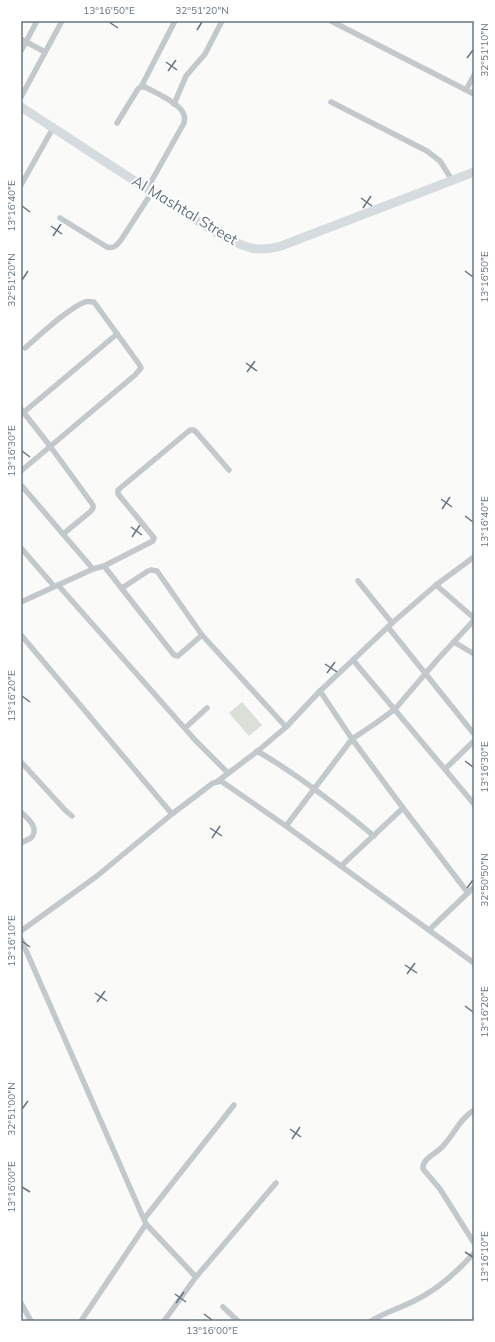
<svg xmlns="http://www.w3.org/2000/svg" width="495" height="1342" font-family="Mulish,sans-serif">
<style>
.green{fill:#dadfd7}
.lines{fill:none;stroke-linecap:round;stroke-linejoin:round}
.minor{stroke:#c3c8cc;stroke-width:5.5}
.primary{stroke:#d6dbdf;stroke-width:9}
.ticks{fill:none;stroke:#657683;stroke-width:1.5}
.labels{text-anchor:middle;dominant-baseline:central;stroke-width:4;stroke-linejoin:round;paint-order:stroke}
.street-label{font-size:15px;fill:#657683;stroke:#fff}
.neatline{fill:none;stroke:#657683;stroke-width:1.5}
.ticks-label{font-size:10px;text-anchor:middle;fill:#657683}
</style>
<rect width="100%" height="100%" fill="#fafaf8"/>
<path class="green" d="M 242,702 L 262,725 L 249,736 L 229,713 Z"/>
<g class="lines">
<g class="minor">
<path d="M 331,21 L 474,94"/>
<path d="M 21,39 L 45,52"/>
<path d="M 21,51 L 37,21"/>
<path d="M 141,87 L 175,21"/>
<path d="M 466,90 L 474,75"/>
<path d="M 21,97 L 62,21"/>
<path d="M 331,102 L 427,151 L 440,161 L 452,180"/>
<path d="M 174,104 L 186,76 L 205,54 L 222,21"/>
<path d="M 117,123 L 138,89 L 141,87 L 145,87 C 156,93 175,101 182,111 C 185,115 185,119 184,123 L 147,189"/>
<path d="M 21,185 L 53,128"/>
<path d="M 60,218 L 107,247 C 114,249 117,245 121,240 L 152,192"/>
<path d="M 21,409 L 50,446 L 93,505 L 93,508 L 91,511 L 63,534"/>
<path d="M 24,412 L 117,334"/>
<path d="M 21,471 L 135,375 L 141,368 L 139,364 L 94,302 C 91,302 87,301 85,302 C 68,308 39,336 25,348"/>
<path d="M 21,485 L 93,569"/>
<path d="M 21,548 L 54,586"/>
<path d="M 104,566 L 174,655 L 178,656 L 202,635"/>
<path d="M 358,581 L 392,623"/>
<path d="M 58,585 L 196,741 L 228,773"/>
<path d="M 436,585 L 474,557"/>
<path d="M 122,588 L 148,571 L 151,570 L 157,571 L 202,635 L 286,727"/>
<path d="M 21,602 L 93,569 L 104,566 L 153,541 L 154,538 L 151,534 L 118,494 L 118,490 L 190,430 L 194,430 L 197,433 L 229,470"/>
<path d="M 388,627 L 474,734"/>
<path d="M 21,635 L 172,814"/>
<path d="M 454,642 L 474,654"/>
<path d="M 353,660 L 474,804"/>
<path d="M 320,691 L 352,739 L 403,808 L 341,866"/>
<path d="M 185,728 L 207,708"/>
<path d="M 257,751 C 297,774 338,806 374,836"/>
<path d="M 21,762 L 65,810 L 72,816"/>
<path d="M 445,769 L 474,741"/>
<path d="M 218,781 L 259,750 L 286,727 L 320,691 L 353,660 L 392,623 L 436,585 L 474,618"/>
<path d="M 403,808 L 468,893"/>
<path d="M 21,812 C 28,819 40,828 31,838 L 21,843"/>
<path d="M 286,826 L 352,739 L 376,723 L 395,709 L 438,659 L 474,620"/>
<path d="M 429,930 L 474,887"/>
<path d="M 21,931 L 97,876 L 172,814 L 213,783 L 221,781 L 286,826 L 474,963"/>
<path d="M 21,939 L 146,1224 L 196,1277 L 276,1183"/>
<path d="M 474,1110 C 459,1119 453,1137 441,1148 C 434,1155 422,1159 423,1169 L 440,1189 L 474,1243"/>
<path d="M 144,1219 L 234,1105"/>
<path d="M 21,1303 L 31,1321"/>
<path d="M 223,1307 L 238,1321"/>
<path d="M 81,1321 L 146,1224"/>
<path d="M 164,1321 L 196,1277"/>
<path d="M 371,1321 C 384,1313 400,1308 414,1301 C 437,1290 457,1272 474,1253"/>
</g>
<path class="primary" d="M 21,107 C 74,141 126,176 179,209 C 202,223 226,241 251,248 C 262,250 271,249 281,246 L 474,172"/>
</g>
<path class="ticks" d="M 109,22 L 118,28M 197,30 L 202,22M 467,58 L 473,50M 166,62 L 177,70M 168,71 L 176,60M 361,198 L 372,206M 22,206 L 30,212M 363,208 L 371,196M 51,226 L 62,234M 53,236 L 61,224M 465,271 L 473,277M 22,280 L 28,271M 246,363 L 257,371M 247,372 L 255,361M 22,451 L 30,457M 441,499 L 452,507M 442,509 L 450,497M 465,516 L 473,522M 131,527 L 142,535M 132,537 L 140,525M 325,664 L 337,672M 327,673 L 335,662M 22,696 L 30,702M 465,761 L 473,767M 210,828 L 222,836M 212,838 L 220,826M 467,888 L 473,880M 22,941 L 30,947M 405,965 L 417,973M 407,974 L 415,963M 95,993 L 107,1001M 97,1002 L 105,991M 465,1006 L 473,1012M 22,1109 L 28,1101M 290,1129 L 301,1137M 292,1139 L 300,1127M 22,1187 L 30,1192M 465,1252 L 473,1257M 175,1294 L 186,1302M 176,1303 L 184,1292M 204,1314 L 212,1320"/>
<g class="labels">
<g class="street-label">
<text transform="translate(185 210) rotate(31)">Al Mashtal Street</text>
</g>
</g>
<rect width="495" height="1342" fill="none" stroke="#ffffff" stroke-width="44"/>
<rect x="22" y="22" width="451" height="1298" class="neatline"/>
<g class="ticks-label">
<text x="109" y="14">13°16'50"E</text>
<text x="202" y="14">32°51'20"N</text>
<text transform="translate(484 50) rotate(-90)" y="4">32°51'10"N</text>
<text transform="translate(11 206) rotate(-90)" y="4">13°16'40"E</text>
<text transform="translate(484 277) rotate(-90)" y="4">13°16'50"E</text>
<text transform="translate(11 280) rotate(-90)" y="4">32°51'20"N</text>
<text transform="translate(11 451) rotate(-90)" y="4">13°16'30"E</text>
<text transform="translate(484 522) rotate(-90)" y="4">13°16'40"E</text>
<text transform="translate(11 696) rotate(-90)" y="4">13°16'20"E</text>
<text transform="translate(484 767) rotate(-90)" y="4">13°16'30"E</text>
<text transform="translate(484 880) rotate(-90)" y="4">32°50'50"N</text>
<text transform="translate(11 941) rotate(-90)" y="4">13°16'10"E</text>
<text transform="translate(484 1012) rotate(-90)" y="4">13°16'20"E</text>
<text transform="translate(11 1109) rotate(-90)" y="4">32°51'00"N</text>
<text transform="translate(11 1187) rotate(-90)" y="4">13°16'00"E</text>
<text transform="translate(484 1257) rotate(-90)" y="4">13°16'10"E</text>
<text x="212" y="1334">13°16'00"E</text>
</g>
</svg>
